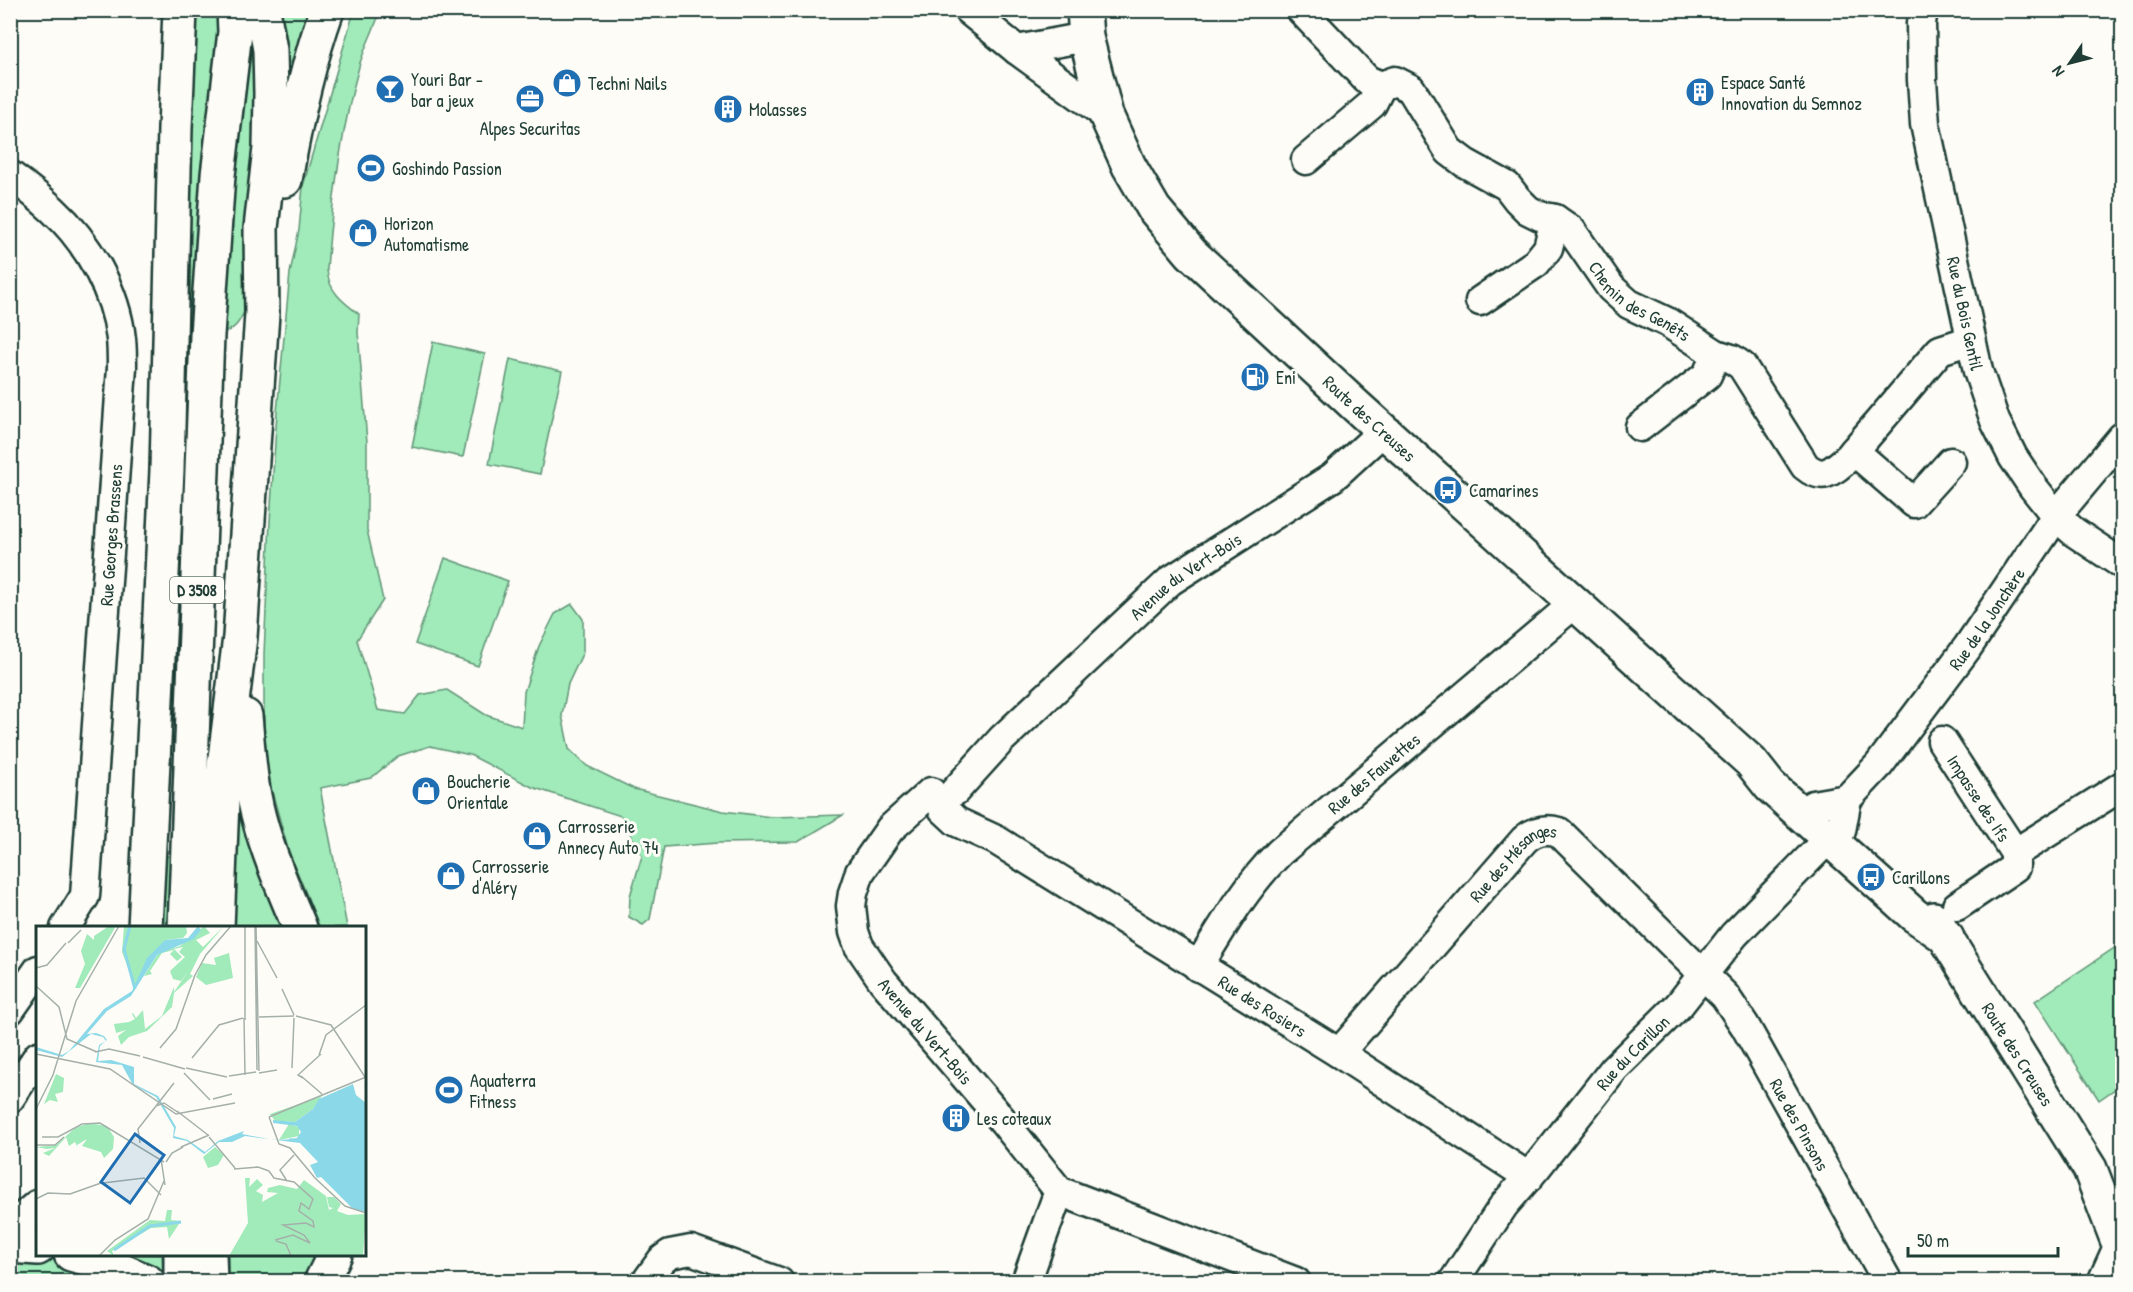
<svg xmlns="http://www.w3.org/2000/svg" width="2133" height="1292" font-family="'Patrick Hand',sans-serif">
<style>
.green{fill:#a1eab9;stroke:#609476;stroke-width:1.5}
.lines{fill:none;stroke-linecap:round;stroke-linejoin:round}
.minor-casing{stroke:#1f3d34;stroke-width:33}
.major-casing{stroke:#1f3d34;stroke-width:38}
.highway-casing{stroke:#1f3d34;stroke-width:38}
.minor{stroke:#fdfcf7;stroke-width:28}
.major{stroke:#fdfcf7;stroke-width:33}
.highway{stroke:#fdfcf7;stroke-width:33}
.labels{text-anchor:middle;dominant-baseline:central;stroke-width:6;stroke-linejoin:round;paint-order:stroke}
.shield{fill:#fdfcf7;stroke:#62766e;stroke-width:1.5}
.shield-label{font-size:16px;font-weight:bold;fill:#1f3d34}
.poi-label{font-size:18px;fill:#1f3d34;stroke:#fdfcf7;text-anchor:start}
.street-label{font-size:18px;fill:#1f3d34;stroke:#fdfcf7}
.inset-river{fill:none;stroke:#8bd9e8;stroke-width:3}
.inset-road{fill:none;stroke:#a4b0a9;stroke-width:1.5}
.view{fill:#1f6fb2;fill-opacity:0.15;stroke:#1f6fb2;stroke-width:3}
.inset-edge{fill:none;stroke:#1f3d34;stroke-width:3}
</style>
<rect width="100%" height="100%" fill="#fdfcf7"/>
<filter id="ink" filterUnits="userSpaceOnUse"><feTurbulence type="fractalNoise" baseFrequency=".0167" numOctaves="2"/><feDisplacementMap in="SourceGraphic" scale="12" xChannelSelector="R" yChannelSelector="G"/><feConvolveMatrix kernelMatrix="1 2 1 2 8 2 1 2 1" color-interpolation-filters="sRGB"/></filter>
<g filter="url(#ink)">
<g class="green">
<path d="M 197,11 L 224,11 L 194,322 L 190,322 L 191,175 L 194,38 Z"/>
<path d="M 244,11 L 264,50 L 246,308 C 241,318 237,329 225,332 L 220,326 Z"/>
<path d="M 275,11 L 316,11 L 290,113 Z"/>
<path d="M 354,11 L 393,11 L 379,15 C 373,31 365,47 360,63 C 341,130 332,200 327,269 C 328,291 343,302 359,314 L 358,332 L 367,442 L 367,530 L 383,600 L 357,640 L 378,710 L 405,714 L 420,695 L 447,690 L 486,715 L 522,727 L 524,692 L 539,646 L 555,614 L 572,604 L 583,619 L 583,652 L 568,684 L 562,715 L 569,749 L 587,766 L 634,789 L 723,811 L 772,817 L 843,815 L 798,842 L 718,843 L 664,847 L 650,919 L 643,925 L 629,917 L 630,896 L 642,856 L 621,816 L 532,787 L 470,755 L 430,746 L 398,756 L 371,778 L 320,788 L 347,927 L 320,928 L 288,849 L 271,788 L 264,744 L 264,654 L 270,521 L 277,412 L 290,273 L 299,230 L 303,186 Z"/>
<path d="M 433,342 L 485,354 L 463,457 L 412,447 Z"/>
<path d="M 510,359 L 562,371 L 540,474 L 489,464 Z"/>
<path d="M 445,558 L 508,581 L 478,666 L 415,644 Z"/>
<path d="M 236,788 L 284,927 L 231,928 Z"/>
<path d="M 165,856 L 171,856 L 168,927 L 159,928 Z"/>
<path d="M 2122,943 L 2122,1084 L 2099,1100 L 2035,1001 Z"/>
<path d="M 37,1223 L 38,1254 L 162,1255 L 163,1281 L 11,1281 L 10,1246 Z"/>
<path d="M 228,1255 L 316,1255 L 302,1282 L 228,1281 Z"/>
</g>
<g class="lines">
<g class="minor-casing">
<g id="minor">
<path d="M 968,10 L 1017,50 L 1106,115"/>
<path id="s1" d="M 1301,10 L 1367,80 L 1381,86 L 1395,81 L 1411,89 L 1449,151 L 1465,163 L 1507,186 L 1517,199 L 1528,210 L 1540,216 L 1555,219 L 1571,230 L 1611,288 L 1629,304 L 1667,322 L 1716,354 L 1732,359 L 1742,366 L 1805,466 C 1824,482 1833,470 1849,457 L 1940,350 L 1971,340"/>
<path id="s2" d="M 1923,10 L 1921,23 L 1922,80 L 1925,124 L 1978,371 L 1995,421 L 2013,457 L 2033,487 L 2056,516 L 2074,532 L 2122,564"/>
<path d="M 1017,50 L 1086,37"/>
<path d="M 1306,160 L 1372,104 L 1381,86"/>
<path d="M 10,175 C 25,186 40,198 53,210 C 88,242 116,292 121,339 C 122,348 122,358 122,367 L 85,896 L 65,928"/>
<path d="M 1480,301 L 1536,263 L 1548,248 L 1555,219"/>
<path d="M 1640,427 L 1707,375 L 1716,354"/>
<path d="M 1854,451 L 1914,503 L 1951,462"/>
<path id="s3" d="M 1942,741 L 2015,853"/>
<path id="s4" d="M 955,791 L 1002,739 L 1170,581 L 1333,477 L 1383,431"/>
<path id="s5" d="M 931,792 L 890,829 L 860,872 L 853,893 L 851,906 L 854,932 L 859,946 L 883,981 L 1004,1122 L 1059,1191 L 1296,1282"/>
<path d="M 1813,805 L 1847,799"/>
<path id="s6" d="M 943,809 L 957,822 L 996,840 L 1339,1053 L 1529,1177"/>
<path id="s7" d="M 1841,831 L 1847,799 L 1879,765 L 1967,648 L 2056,516 L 2122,437"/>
<path d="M 1957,906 L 2015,867 L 2015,853 L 2122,786"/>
<path id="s8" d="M 1198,967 C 1223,926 1246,886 1280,852 L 1574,604"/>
<path d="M 10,1010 L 38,970"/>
<path id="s9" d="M 1339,1053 L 1524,840 C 1535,830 1545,828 1559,832 L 1725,996 L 1745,1026 L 1888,1282"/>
<path d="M 10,1098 L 38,1056"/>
<path d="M 646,1282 L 662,1260 L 670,1254 L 691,1250 L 779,1282"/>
<path d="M 1026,1282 L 1059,1191"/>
<path id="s10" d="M 1453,1282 L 1504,1205 L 1536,1168 L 1614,1069 L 1679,1005 L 1734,935 L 1829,838"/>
<path d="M 2102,1282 L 2117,1249"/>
</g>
</g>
<g class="major-casing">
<g id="major">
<path id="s11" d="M 1084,10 L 1086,37 L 1106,115 L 1129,166 L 1154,209 L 1191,253 L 1356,406 L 1751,762 L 1770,786 L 1914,915 L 1947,938"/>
<path id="s12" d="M 1934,919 L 2090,1169 L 2117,1239"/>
</g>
</g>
<g class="highway-casing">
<g id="highway">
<path d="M 285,180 C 295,123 307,65 327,10"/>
<path d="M 245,716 C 248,750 250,785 259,818 C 269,856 285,892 300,928"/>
<path d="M 145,928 L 167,470 L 175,128 L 180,10"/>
<path d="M 185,928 L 207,335 L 218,175 L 235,32 L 234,10"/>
<path d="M 217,928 L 223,775 L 240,637 L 262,314 L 261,228 L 270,148 L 271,94 L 270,50 L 263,10"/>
<path d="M 10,1231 L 38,1207"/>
<path d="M 10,1246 L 38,1248"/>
<path d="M 71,1254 L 104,1263 L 148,1282"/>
<path d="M 181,1254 L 181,1282"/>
<path d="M 209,1254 L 210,1282"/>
<path d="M 321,1282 L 335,1254"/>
</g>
</g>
<use href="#minor" class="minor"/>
<use href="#major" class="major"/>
<use href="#highway" class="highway"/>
</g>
</g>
<defs>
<g id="shop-disc" transform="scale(1.5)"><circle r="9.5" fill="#1f6fb2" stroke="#fdfcf7"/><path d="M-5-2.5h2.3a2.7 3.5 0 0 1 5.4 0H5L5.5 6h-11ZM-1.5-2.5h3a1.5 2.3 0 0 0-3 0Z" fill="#fff"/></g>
<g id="bar-disc" transform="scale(1.5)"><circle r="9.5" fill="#1f6fb2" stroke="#fdfcf7"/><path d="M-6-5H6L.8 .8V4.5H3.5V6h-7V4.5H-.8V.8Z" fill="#fff"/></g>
<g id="building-disc" transform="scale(1.5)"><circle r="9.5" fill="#1f6fb2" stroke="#fdfcf7"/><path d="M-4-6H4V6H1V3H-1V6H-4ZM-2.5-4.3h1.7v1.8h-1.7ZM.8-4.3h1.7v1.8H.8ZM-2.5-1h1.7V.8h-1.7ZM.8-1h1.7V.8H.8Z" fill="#fff"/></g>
<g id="office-disc" transform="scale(1.5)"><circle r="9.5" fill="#1f6fb2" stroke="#fdfcf7"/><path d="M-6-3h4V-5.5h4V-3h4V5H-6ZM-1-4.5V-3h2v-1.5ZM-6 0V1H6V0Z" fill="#fff"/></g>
<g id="stadium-disc" transform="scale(1.5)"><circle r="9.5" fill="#1f6fb2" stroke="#fdfcf7"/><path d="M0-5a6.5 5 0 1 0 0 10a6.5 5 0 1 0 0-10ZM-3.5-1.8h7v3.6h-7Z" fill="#fff"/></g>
<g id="fuel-disc" transform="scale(1.5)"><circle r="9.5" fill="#1f6fb2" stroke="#fdfcf7"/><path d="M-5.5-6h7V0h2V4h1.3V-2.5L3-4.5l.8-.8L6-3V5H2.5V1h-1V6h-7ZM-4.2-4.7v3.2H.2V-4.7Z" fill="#fff"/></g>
<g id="bus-disc" transform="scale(1.5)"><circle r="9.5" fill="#1f6fb2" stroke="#fdfcf7"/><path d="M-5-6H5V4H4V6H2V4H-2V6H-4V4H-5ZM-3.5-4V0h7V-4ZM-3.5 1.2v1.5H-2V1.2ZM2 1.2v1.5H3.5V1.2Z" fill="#fff"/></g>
</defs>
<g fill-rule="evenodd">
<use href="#shop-disc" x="567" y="83"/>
<use href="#bar-disc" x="390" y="89"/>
<use href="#building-disc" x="1700" y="92"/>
<use href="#office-disc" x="530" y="99"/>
<use href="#building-disc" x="728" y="109"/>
<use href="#stadium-disc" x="371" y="168"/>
<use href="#shop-disc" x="363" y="233"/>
<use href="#fuel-disc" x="1255" y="377"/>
<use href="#bus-disc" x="1448" y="490"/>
<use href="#shop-disc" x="426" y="791"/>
<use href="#shop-disc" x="537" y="836"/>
<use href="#shop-disc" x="451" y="876"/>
<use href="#bus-disc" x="1871" y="877"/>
<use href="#stadium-disc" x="449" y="1090"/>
<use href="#building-disc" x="956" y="1118"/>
</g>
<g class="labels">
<rect class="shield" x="170" y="577" width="54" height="26" rx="4.5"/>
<g class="shield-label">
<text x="197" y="590">D 3508</text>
</g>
<g class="poi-label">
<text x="411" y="79">Youri Bar -<tspan x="411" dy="21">bar a jeux</tspan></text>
<text x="1721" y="82">Espace Santé<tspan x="1721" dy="21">Innovation du Semnoz</tspan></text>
<text x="588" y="83">Techni Nails</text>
<text x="749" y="109">Molasses</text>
<text x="530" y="128" text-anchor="middle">Alpes Securitas</text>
<text x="392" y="168">Goshindo Passion</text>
<text x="384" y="223">Horizon<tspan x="384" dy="21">Automatisme</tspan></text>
<text x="1276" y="377">Eni</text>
<text x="1469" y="490">Camarines</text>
<text x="447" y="781">Boucherie<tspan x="447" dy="21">Orientale</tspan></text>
<text x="558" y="826">Carrosserie<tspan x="558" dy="21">Annecy Auto 74</tspan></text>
<text x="472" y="866">Carrosserie<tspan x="472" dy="21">d'Aléry</tspan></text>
<text x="1892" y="877">Carillons</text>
<text x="470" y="1080">Aquaterra<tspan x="470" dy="21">Fitness</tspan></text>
<text x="977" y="1118">Les coteaux</text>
</g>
<g class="street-label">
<text stroke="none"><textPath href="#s1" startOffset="466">Chemin des Genêts</textPath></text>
<text stroke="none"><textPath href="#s2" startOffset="308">Rue du Bois Gentil</textPath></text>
<text stroke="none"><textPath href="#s11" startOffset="514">Route des Creuses</textPath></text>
<text transform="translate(111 535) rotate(-86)">Rue Georges Brassens</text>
<text stroke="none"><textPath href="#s4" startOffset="316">Avenue du Vert-Bois</textPath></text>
<text stroke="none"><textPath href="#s7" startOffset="261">Rue de la Jonchère</textPath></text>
<text stroke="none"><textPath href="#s8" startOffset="264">Rue des Fauvettes</textPath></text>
<text stroke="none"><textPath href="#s3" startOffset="68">Impasse des Ifs</textPath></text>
<text stroke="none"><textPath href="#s9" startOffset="261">Rue des Mésanges</textPath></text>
<text stroke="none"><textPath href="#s6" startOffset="376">Rue des Rosiers</textPath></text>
<text stroke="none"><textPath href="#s5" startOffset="292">Avenue du Vert-Bois</textPath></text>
<text stroke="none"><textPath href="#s10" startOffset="292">Rue du Carillon</textPath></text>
<text stroke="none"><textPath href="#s12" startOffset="159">Route des Creuses</textPath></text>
<text stroke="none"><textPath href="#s9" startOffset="702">Rue des Pinsons</textPath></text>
</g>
</g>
<g transform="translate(36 926)">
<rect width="330" height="330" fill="#fdfcf7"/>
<path d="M 73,0 L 80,0 L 44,62 L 39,62 L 49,38 L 45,25 L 51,8 L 58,14 L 58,10 ZM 88,0 L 150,0 L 151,7 L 147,12 L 129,14 L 99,60 L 86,26 ZM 168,0 L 174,7 L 160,14 L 167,21 L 188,0 L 164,28 L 154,48 L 157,50 L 138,67 L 136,81 L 111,105 L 93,111 L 85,119 L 82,110 L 90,104 L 80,107 L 78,98 L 93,96 L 99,93 L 96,88 L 93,91 L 97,87 L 100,92 L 107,84 L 109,103 L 126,90 L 138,61 L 138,66 L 153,44 L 145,55 L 137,53 L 134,45 L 149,31 L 143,26 L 147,21 L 138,23 L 146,31 L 141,35 L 134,28 L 138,24 L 126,27 L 114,45 L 116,48 L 108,50 L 121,29 L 128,25 L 144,20 ZM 193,27 L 197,52 L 170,59 L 160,51 L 166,37 L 180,39 L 178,32 ZM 20,148 L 28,152 L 27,166 L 19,168 L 22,176 L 14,174 L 8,178 ZM 286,170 L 277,183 L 259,196 L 239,195 L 234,188 ZM 53,197 L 71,200 L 78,211 L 77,223 L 68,232 L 65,226 L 46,220 L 51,213 L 41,219 L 42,222 L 39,216 L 33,220 L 30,211 L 13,230 L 7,227 L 19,222 L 11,223 L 0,221 L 20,219 L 39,202 ZM 253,198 L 263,201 L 263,210 L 243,214 ZM 179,221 L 188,229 L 182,239 L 172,242 L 167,231 ZM 209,252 L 214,252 L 213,261 L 221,253 L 227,259 L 220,265 L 227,269 L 226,276 L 242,267 L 231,266 L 232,262 L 244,259 L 261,263 L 268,254 L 290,270 L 293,284 L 297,282 L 293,281 L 291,271 L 298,271 L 305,278 L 301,285 L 312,289 L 330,288 L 327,330 L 193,330 L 212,297 ZM 131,284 L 136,284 L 135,294 L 145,295 L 133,313 L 131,301 L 115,302 L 76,325 L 78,330 L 71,325 L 114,294 L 129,295 Z" fill="#a1eab9"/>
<path d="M 162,0 L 165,4 L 158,13 L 121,29 L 95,70 L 71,85 L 51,108 L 60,107 L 68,110 L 71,114 L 64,120 L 62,135 L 75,134 L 98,141 L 98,158 L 122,170 L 140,201 L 138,210 L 152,214 L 169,226 L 182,215 L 208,205 L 206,208 L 238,214 L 260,213 L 265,206 L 261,200 L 237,197 L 237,194 L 259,196 L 277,183 L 283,173 L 317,158 L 320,169 L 330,177 L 330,286 L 317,283 L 285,251 L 281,252 L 274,239 L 282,236 L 264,217 L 209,210 L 196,216 L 183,216 L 168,228 L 151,215 L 137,212 L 138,202 L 120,171 L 97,159 L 86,139 L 60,136 L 63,119 L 70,115 L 67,111 L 55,108 L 26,131 L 0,124 L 0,121 L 26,129 L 33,125 L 68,83 L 96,65 L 111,32 L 129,14 L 152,12 Z" fill="#8bd9e8"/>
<path class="inset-river" d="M 94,0 L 88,23 L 99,63M 253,214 L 285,213M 330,226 L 299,214 L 285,213 L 330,246M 78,324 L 114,300 L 145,296"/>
<path class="inset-road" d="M 219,0 L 221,144M 220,0 L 223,145M 221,15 L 241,52M 32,17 L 45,4M 0,42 L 11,39 L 30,17M 158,51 L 170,29 L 195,0M 0,60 L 23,81 L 31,113 L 61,126M 246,63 L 258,89M 260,90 L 295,99 L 329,151M 223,91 L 258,90M 208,92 L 209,149M 209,94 L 209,0M 124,122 L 140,103 L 159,49M 59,126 L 73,123 L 104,130M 0,128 L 74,143 L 140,188 L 199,177M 283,129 L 290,109 L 330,79M 107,131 L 149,143M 156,132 L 183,99 L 207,92M 150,142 L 191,151M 256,142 L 258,92M 148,147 L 174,174M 223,147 L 241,144M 193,150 L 220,146M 265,150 L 286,168M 267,152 L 262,149 L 285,128M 177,173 L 196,168M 120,180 L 128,177 L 143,187M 0,183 L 17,149 L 40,75 L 83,0M 141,185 L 172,209M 233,191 L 243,218 L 254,222 L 279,252 L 309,280 L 330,287M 233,191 L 330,151M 6,211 L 22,211 L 46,198 L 64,197 L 128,236M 173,211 L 199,242M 104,217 L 102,203 L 138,157M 0,219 L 19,219 L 28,211M 145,221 L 173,209M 125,233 L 129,259M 130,236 L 136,227 L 147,221M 198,243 L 222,241 L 233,245M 233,245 L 238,252 L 258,256 L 277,273 L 273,283 L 265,277 L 263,285 L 277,295 L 278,301 L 270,297 L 247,299 L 268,309 L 274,317 L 257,309 L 239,314M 251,255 L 244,244 L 258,229M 67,257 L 108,252 L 125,269M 0,273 L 12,267 L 34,268 L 65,257M 240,315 L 250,318 L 255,330M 63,330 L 79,314 L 112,293 L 128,255"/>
<path class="view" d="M 99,208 L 128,229 L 94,277 L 65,256 Z"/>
<rect width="330" height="330" class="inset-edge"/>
</g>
<rect width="2133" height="1292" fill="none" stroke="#fdfcf7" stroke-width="36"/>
<rect x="18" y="18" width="2097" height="1256" fill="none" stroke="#1f3d34" stroke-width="2" filter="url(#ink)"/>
<g transform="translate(2070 63) rotate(235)" stroke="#fdfcf7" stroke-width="4.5" paint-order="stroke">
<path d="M0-4.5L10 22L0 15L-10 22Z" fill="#1f3d34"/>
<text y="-9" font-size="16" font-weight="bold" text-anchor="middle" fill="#1f3d34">N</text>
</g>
<path d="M1908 1247v9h150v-9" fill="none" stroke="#1f3d34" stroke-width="3"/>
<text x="1917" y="1247" font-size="18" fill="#1f3d34" stroke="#fdfcf7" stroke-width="4.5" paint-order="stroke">50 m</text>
</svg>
